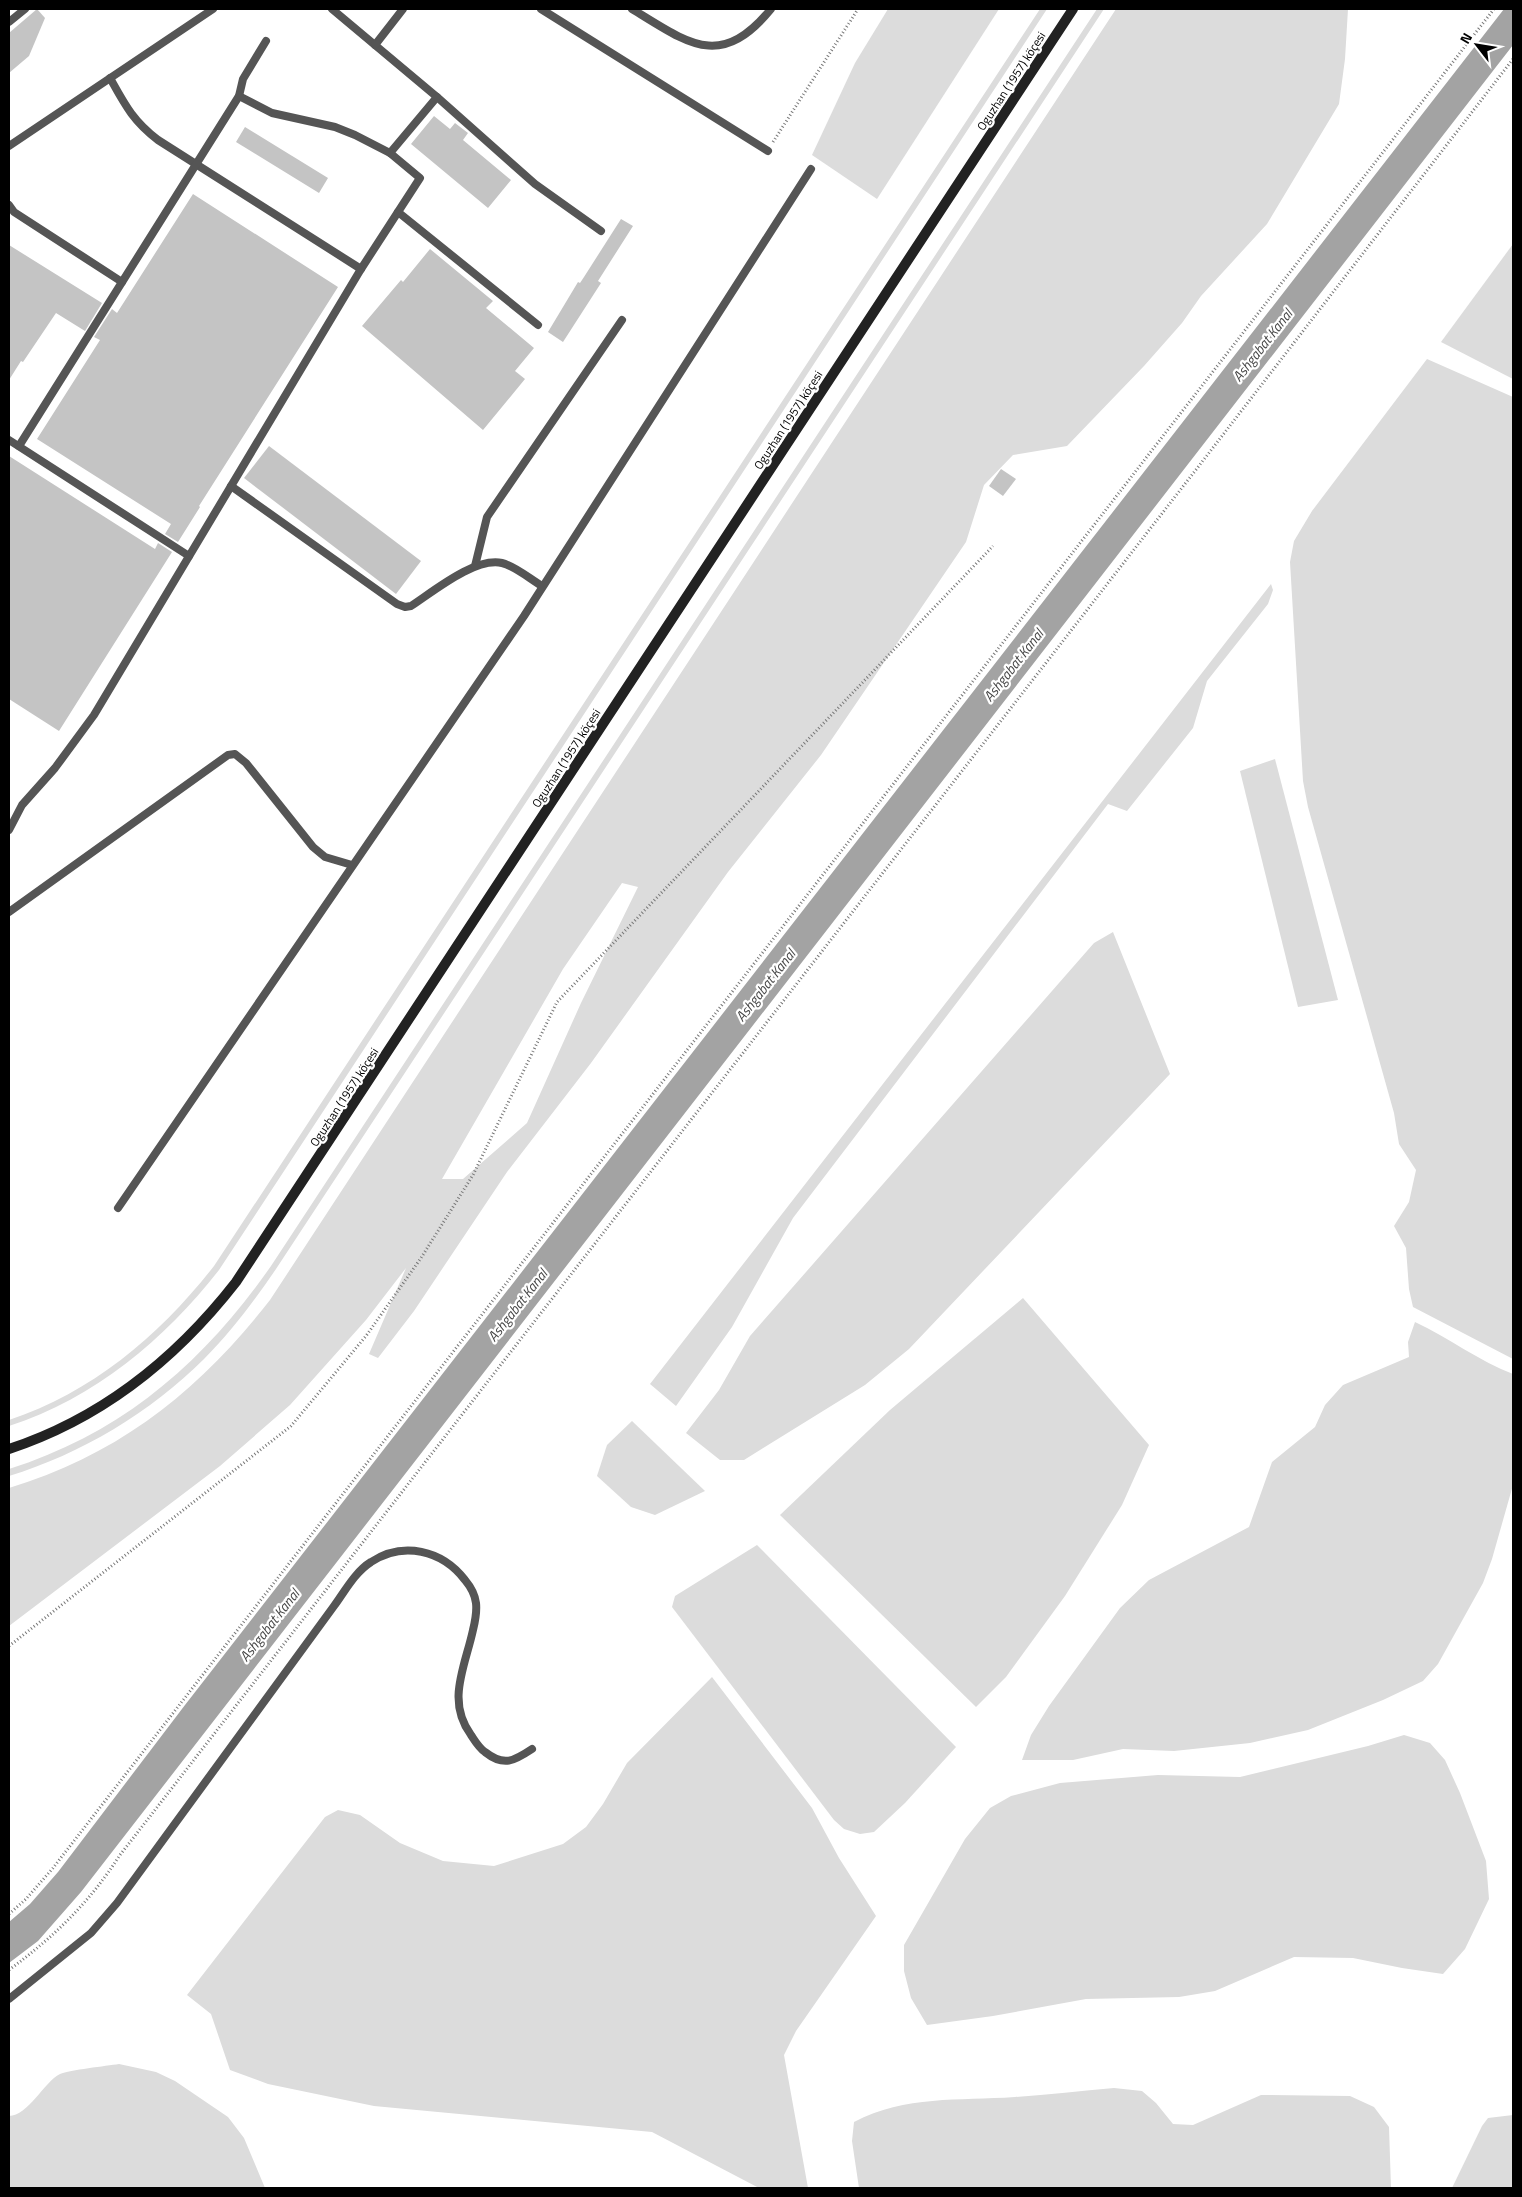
<svg xmlns="http://www.w3.org/2000/svg" width="1522" height="2197" font-family="'Titillium Web',sans-serif">
<style>
.green{fill:#dcdcdc;fill-rule:evenodd}
.water{fill:#a3a3a3}
.building{fill:#c4c4c4}
.lines{fill:none;stroke-linecap:round;stroke-linejoin:round}
.path{stroke:#777;stroke-width:3;stroke-dasharray:1 2.5;stroke-linecap:butt}
.service{stroke:#555;stroke-width:8}
.secondary{stroke:#222;stroke-width:10}
.labels{text-anchor:middle;dominant-baseline:central;stroke-width:4.5;stroke-linejoin:round;paint-order:stroke}
.street-label{font-size:12px;fill:#000;stroke:#fff}
.water-label{font-size:14px;font-style:italic;fill:#444;stroke:#fff}
</style>
<rect width="100%" height="100%" fill="#fff"/>
<g class="green">
<path d="M 888,9 L 999,9 L 877,199 L 812,155 L 855,63 Z"/>
<path d="M 1040,9 L 1047,9 L 219,1270 C 164,1340 95,1398 9,1426 L 9,1420 C 93,1392 160,1335 214,1266 Z"/>
<path d="M 1097,9 L 1104,9 L 276,1269 C 254,1301 232,1331 204,1359 C 151,1412 81,1454 9,1476 L 9,1469 C 123,1433 204,1362 271,1266 Z"/>
<path d="M 1116,9 L 1348,9 L 1345,59 L 1339,104 L 1267,224 L 1201,296 L 1182,323 L 1144,366 L 1067,446 L 1013,455 L 984,485 L 966,542 L 821,755 L 728,872 L 591,1063 L 507,1172 L 414,1311 L 378,1358 L 369,1354 L 406,1268 L 366,1320 L 290,1405 L 220,1466 L 9,1626 L 9,1488 C 120,1454 199,1391 270,1300 ZM 622,883 L 638,887 L 581,1003 L 527,1123 L 463,1179 L 442,1179 L 563,969 Z"/>
<path d="M 1513,244 L 1513,379 L 1441,342 Z"/>
<path d="M 1427,359 L 1513,397 L 1513,1359 L 1413,1307 L 1409,1289 L 1406,1248 L 1394,1226 L 1409,1202 L 1416,1170 L 1399,1144 L 1394,1113 L 1308,807 L 1303,781 L 1290,562 L 1294,541 L 1312,511 Z"/>
<path d="M 1271,584 L 1273,590 L 1268,604 L 1207,681 L 1193,728 L 1127,811 L 1108,804 L 793,1218 L 732,1327 L 676,1406 L 650,1384 Z"/>
<path d="M 1275,759 L 1338,1000 L 1298,1007 L 1240,771 Z"/>
<path d="M 1113,932 L 1170,1074 L 909,1349 L 865,1385 L 744,1460 L 720,1460 L 686,1433 L 719,1390 L 750,1336 L 1094,943 Z"/>
<path d="M 1023,1298 L 1149,1445 L 1122,1505 L 1065,1596 L 1006,1677 L 976,1707 L 780,1515 L 890,1410 Z"/>
<path d="M 1415,1322 C 1449,1338 1479,1361 1513,1374 L 1513,1485 L 1492,1559 L 1483,1583 L 1438,1664 L 1423,1681 L 1383,1700 L 1308,1730 L 1250,1743 L 1174,1751 L 1123,1749 L 1073,1760 L 1022,1760 L 1031,1735 L 1049,1706 L 1120,1608 L 1149,1580 L 1249,1527 L 1272,1462 L 1315,1427 L 1325,1405 L 1343,1385 L 1409,1357 L 1408,1342 Z"/>
<path d="M 632,1421 L 705,1491 L 655,1515 L 631,1507 L 597,1476 L 607,1445 Z"/>
<path d="M 757,1545 L 956,1747 L 905,1803 L 874,1832 L 860,1834 L 844,1829 L 834,1820 L 672,1607 L 675,1596 Z"/>
<path d="M 712,1677 L 812,1808 L 839,1858 L 876,1916 L 796,2031 L 784,2055 L 808,2188 L 759,2188 L 652,2132 L 374,2106 L 268,2084 L 230,2070 L 211,2014 L 187,1995 L 325,1817 L 338,1810 L 360,1815 L 400,1843 L 443,1861 L 494,1866 L 563,1844 L 586,1827 L 603,1804 L 627,1763 Z"/>
<path d="M 1404,1735 L 1430,1743 L 1445,1760 L 1460,1793 L 1486,1861 L 1489,1899 L 1465,1949 L 1443,1974 L 1402,1968 L 1353,1958 L 1294,1957 L 1215,1991 L 1179,1997 L 1086,1999 L 993,2016 L 927,2025 L 911,1998 L 904,1971 L 904,1945 L 965,1839 L 990,1808 L 1011,1796 L 1060,1783 L 1158,1775 L 1240,1777 L 1368,1746 Z"/>
<path d="M 119,2064 L 156,2072 L 175,2081 L 228,2117 L 244,2138 L 265,2188 L 9,2188 L 9,2116 C 28,2116 44,2082 60,2074 C 70,2070 106,2066 119,2064 Z"/>
<path d="M 1114,2088 L 1142,2091 L 1156,2103 L 1173,2124 L 1193,2125 L 1261,2095 L 1350,2096 L 1374,2107 L 1389,2127 L 1391,2188 L 859,2188 L 852,2141 L 854,2122 C 906,2095 958,2101 1015,2097 C 1048,2095 1081,2091 1114,2088 Z"/>
<path d="M 1513,2115 L 1513,2188 L 1452,2188 L 1482,2126 L 1488,2118 Z"/>
</g>
<path class="water" d="M 1504,9 L 1513,9 L 1513,45 L 81,1892 L 38,1941 L 9,1963 L 9,1922 L 30,1904 L 58,1872 L 185,1705 Z"/>
<g class="building">
<path d="M 37,9 L 45,18 L 29,56 L 9,73 L 9,33 Z"/>
<path d="M 434,116 L 450,129 L 455,123 L 468,133 L 463,140 L 511,180 L 488,208 L 411,144 Z"/>
<path d="M 245,127 L 328,178 L 319,193 L 236,142 Z"/>
<path d="M 193,194 L 338,287 L 199,506 L 200,507 L 178,542 L 165,534 L 171,524 L 37,439 L 100,340 L 94,337 L 112,309 L 117,313 Z"/>
<path d="M 621,219 L 633,226 L 598,281 L 601,283 L 563,342 L 548,332 L 578,282 L 580,283 L 584,277 Z"/>
<path d="M 9,245 L 102,303 L 85,331 L 56,313 L 23,362 L 21,361 L 9,380 Z"/>
<path d="M 430,249 L 493,301 L 486,308 L 534,348 L 515,371 L 525,379 L 483,430 L 362,326 L 401,280 L 403,282 Z"/>
<path d="M 269,446 L 421,561 L 396,594 L 244,478 Z"/>
<path d="M 9,456 L 155,549 L 158,543 L 172,552 L 59,731 L 9,699 Z"/>
<path d="M 1001,469 L 1016,479 L 1003,496 L 989,486 Z"/>
</g>
<g class="lines">
<g class="path">
<path d="M 773,142 L 858,9"/>
<path d="M 9,1646 L 291,1426 L 366,1336 L 421,1258 L 473,1175 L 557,1002 L 993,546"/>
<path d="M 9,1914 L 26,1899 L 53,1868 L 1494,9"/>
<path d="M 9,1970 C 55,1936 89,1903 120,1855 L 1195,471 L 1513,59"/>
</g>
<g class="service">
<path d="M 332,9 L 437,97 L 535,184 L 601,231"/>
<path d="M 541,9 L 768,151"/>
<path d="M 632,9 C 688,43 720,71 771,9"/>
<path d="M 9,22 L 25,9"/>
<path d="M 375,45 L 403,9"/>
<path d="M 110,78 C 125,105 133,121 158,140 L 361,269"/>
<path d="M 9,146 L 213,9"/>
<path d="M 390,153 L 437,97"/>
<path d="M 9,205 L 14,212 L 122,282"/>
<path d="M 398,212 L 538,325"/>
<path d="M 9,440 L 189,556"/>
<path d="M 19,446 L 239,96 L 243,79 L 266,41"/>
<path d="M 231,486 L 397,604 L 405,607 L 411,606 C 434,591 475,557 502,563 C 515,566 530,579 542,586"/>
<path d="M 475,566 L 487,517 L 622,320"/>
<path d="M 9,830 L 22,805 L 55,768 L 94,715 L 361,269 L 420,178 L 390,153 L 355,135 L 335,127 L 272,113 L 239,96"/>
<path d="M 9,912 L 228,755 L 235,754 L 246,763 L 313,847 L 325,857 L 352,865"/>
<path d="M 118,1208 L 524,616 L 811,169"/>
<path d="M 9,1999 L 91,1933 L 117,1903 L 334,1606 C 345,1591 355,1572 371,1562 C 403,1541 442,1550 465,1580 C 470,1586 475,1595 476,1603 C 477,1612 475,1622 473,1630 C 465,1667 446,1701 471,1735 C 475,1741 479,1748 485,1752 C 504,1767 514,1761 532,1749"/>
</g>
<path class="secondary" d="M 9,1449 C 103,1418 176,1359 236,1282 L 1073,9"/>
</g>
<g class="labels">
<g class="street-label">
<text transform="translate(1011 81) rotate(-57)">Oguzhan (1957) köçesi</text>
<text transform="translate(788 420) rotate(-57)">Oguzhan (1957) köçesi</text>
<text transform="translate(566 758) rotate(-57)">Oguzhan (1957) köçesi</text>
<text transform="translate(344 1097) rotate(-57)">Oguzhan (1957) köçesi</text>
</g>
<g class="water-label">
<text transform="translate(1262 345) rotate(-52)">Ashgabat Kanal</text>
<text transform="translate(1013 665) rotate(-52)">Ashgabat Kanal</text>
<text transform="translate(765 985) rotate(-52)">Ashgabat Kanal</text>
<text transform="translate(517 1305) rotate(-52)">Ashgabat Kanal</text>
<text transform="translate(269 1625) rotate(-52)">Ashgabat Kanal</text>
</g>
</g>
<rect width="1522" height="2197" fill="none" stroke="#000000" stroke-width="20"/>
<g transform="translate(1477 45) rotate(301)" stroke="#ffffff" stroke-width="4" paint-order="stroke">
<path d="M0-4L9 19L0 12L-9 19Z" fill="#000000"/>
<text y="-8" font-size="14" font-weight="bold" text-anchor="middle" fill="#000000">N</text>
</g>
</svg>
